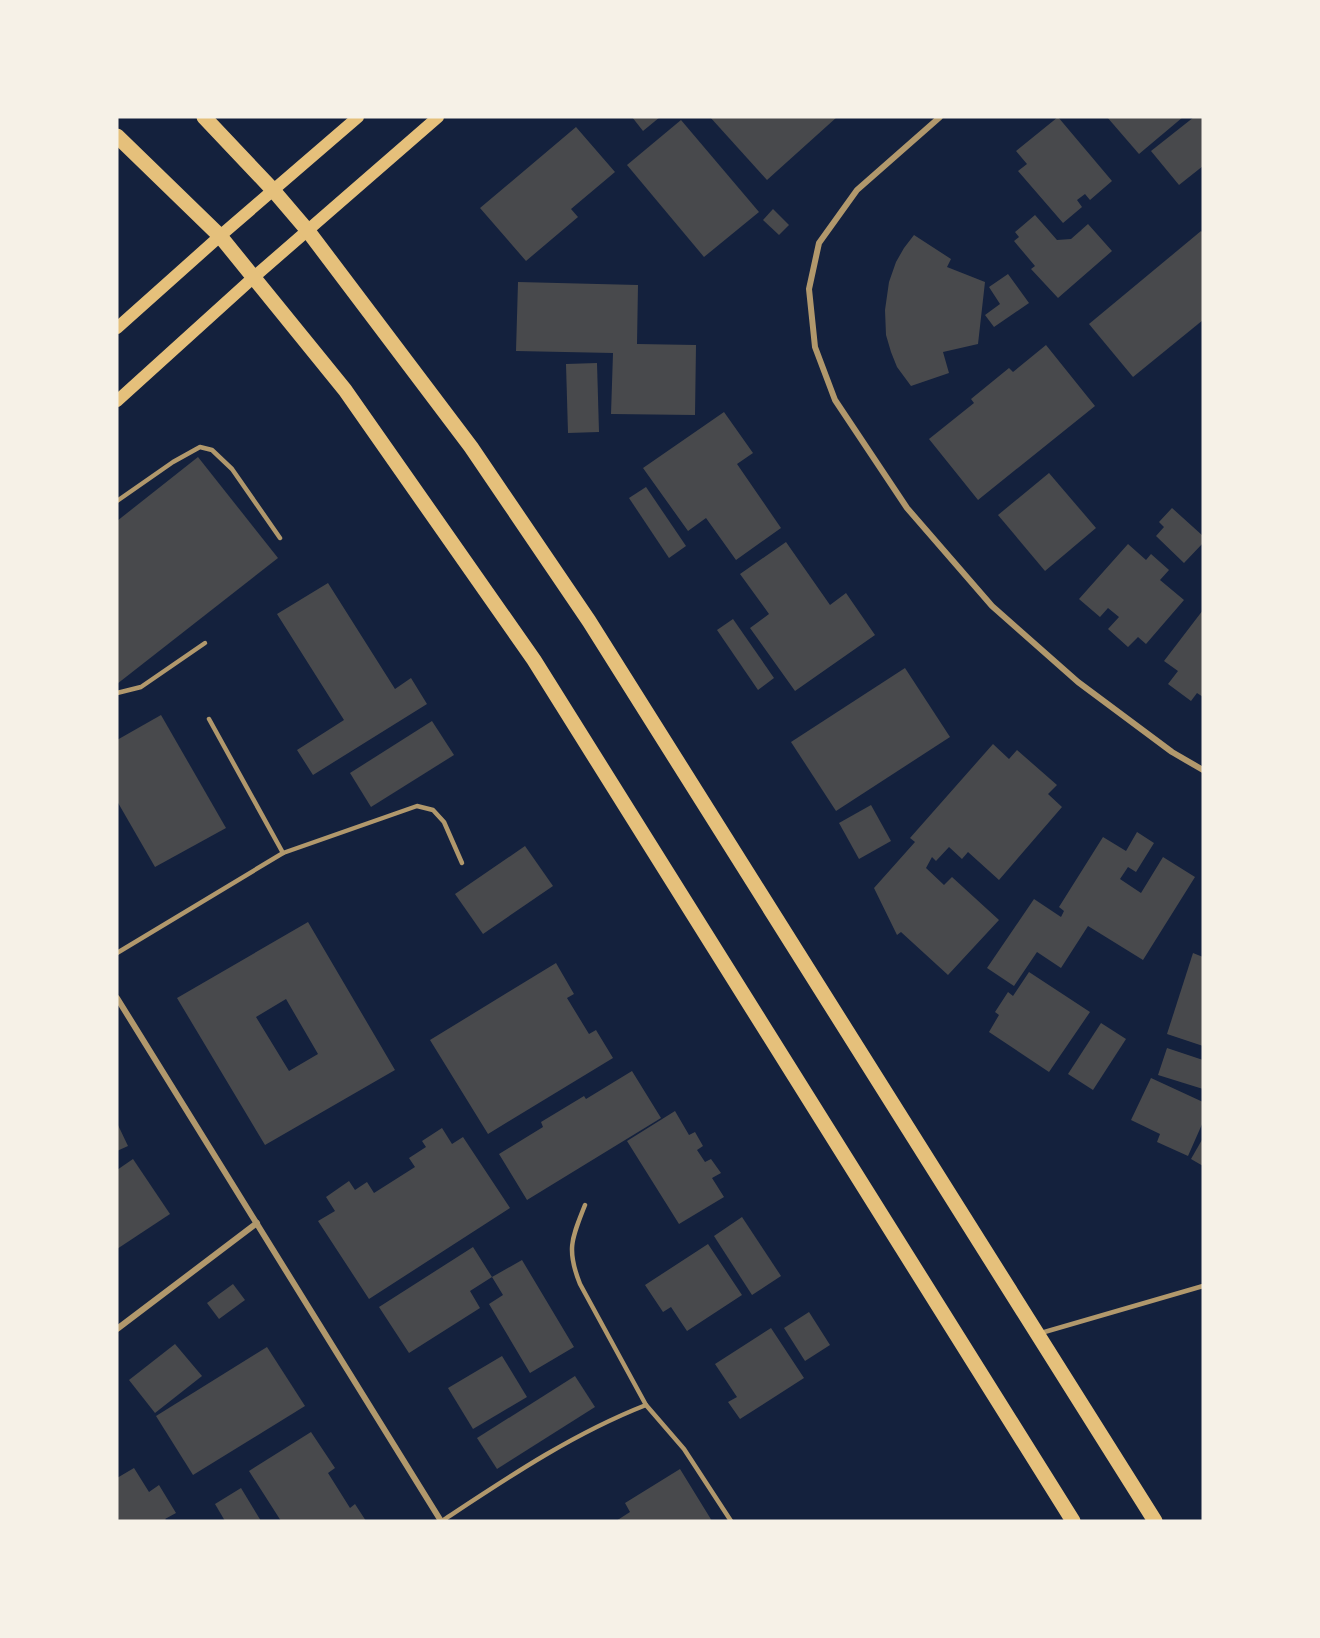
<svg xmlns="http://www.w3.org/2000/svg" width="1320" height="1638" font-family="'Space Grotesk',sans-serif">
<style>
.building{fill:#48494c;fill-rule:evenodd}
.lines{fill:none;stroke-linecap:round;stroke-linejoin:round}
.service{stroke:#b1986c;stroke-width:4.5}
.minor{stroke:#b1986c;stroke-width:6}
.secondary{stroke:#e5c07b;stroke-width:12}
.primary{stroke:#e5c07b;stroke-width:15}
</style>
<rect width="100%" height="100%" fill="#14213d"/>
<g class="building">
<path d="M 632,117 L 660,117 L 643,131 Z"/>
<path d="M 710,117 L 837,117 L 767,180 Z"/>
<path d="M 1058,117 L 1112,181 L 1090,200 L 1085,194 L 1077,200 L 1082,207 L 1063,223 L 1018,171 L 1027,164 L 1016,151 Z"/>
<path d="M 1107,117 L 1183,117 L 1139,154 Z"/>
<path d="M 1194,117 L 1203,117 L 1203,166 L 1179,185 L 1151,151 Z"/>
<path d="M 681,120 L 759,212 L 704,257 L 627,165 Z"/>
<path d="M 576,127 L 615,172 L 571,209 L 578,217 L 526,261 L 480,208 Z"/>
<path d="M 773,209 L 789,225 L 779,235 L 763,220 Z"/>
<path d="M 1035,215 L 1057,240 L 1071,239 L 1088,224 L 1112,251 L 1058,298 L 1031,269 L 1035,266 L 1014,241 L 1019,237 L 1015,232 Z"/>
<path d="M 1201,231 L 1203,233 L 1203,320 L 1133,377 L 1089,324 Z"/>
<path d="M 914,235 L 951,259 L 947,267 L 985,282 L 978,344 L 943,352 L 949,373 L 911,386 L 897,367 L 891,352 L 886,335 L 885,310 L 889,282 L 896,262 L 904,248 Z"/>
<path d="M 1008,274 L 1029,303 L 994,327 L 985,315 L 1000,304 L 989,287 Z"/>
<path d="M 518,282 L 638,285 L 637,344 L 696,345 L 695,415 L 611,414 L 613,353 L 516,351 Z"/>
<path d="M 1046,345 L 1095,406 L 978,500 L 929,439 L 974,403 L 971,399 L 1009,368 L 1013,372 Z"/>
<path d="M 597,363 L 599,432 L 568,433 L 566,364 Z"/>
<path d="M 724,412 L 753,453 L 737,464 L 781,528 L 736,560 L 706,518 L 688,531 L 643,468 Z"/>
<path d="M 198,457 L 278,558 L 117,684 L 117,521 Z"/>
<path d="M 1049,473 L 1096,528 L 1045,571 L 998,515 Z"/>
<path d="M 646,487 L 686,546 L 669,558 L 629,498 Z"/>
<path d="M 1172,508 L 1203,536 L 1203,543 L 1184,563 L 1156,536 L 1164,527 L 1159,522 Z"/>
<path d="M 786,542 L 830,605 L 846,593 L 875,635 L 795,691 L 750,628 L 769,614 L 740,574 Z"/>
<path d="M 1128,544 L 1146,560 L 1151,554 L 1169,570 L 1160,580 L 1184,600 L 1146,644 L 1138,637 L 1128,647 L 1108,629 L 1119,617 L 1108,608 L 1100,617 L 1079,599 Z"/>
<path d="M 328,583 L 395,689 L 411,678 L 427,704 L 313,775 L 297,750 L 344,720 L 277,614 Z"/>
<path d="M 1203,610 L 1203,697 L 1197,693 L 1191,701 L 1168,684 L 1178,671 L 1164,661 Z"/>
<path d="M 733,619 L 774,678 L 758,690 L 717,630 Z"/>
<path d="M 905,668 L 950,737 L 836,811 L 791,742 Z"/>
<path d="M 161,715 L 226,828 L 155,867 L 117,801 L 117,740 Z"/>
<path d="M 432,721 L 454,755 L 371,807 L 350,773 Z"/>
<path d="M 993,744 L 1009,759 L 1017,750 L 1057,785 L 1048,794 L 1062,807 L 999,880 L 968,852 L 962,859 L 949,847 L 936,861 L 932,857 L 926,868 L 944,885 L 952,877 L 999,920 L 948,975 L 901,932 L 897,935 L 874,888 L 915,842 L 910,838 Z"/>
<path d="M 871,805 L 891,841 L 859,859 L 839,823 Z"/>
<path d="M 1137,832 L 1154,843 L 1136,872 L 1128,867 L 1120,879 L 1141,893 L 1163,857 L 1195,877 L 1143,960 L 1088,926 L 1061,968 L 1037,952 L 1014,986 L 987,968 L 1034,899 L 1061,917 L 1064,911 L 1059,907 L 1103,837 L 1126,851 Z"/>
<path d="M 525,846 L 553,886 L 483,934 L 455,894 Z"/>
<path d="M 308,922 L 395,1070 L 265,1145 L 177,998 ZM 286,999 L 318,1054 L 289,1071 L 256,1017 Z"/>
<path d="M 1193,953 L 1203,957 L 1203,1046 L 1167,1034 Z"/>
<path d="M 556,963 L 574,994 L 567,998 L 589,1034 L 596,1030 L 613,1058 L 488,1134 L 430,1040 Z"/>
<path d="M 1029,972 L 1090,1012 L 1049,1072 L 989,1032 L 999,1015 L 995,1012 L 1008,992 L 1013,996 Z"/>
<path d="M 1101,1023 L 1126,1039 L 1093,1090 L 1068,1074 Z"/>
<path d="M 1167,1048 L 1203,1060 L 1203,1089 L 1158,1075 Z"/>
<path d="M 632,1071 L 661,1118 L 527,1200 L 499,1154 L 543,1127 L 541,1122 L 584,1096 L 586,1099 Z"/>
<path d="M 1151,1078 L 1203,1102 L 1203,1122 L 1188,1156 L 1157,1142 L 1160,1134 L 1131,1120 Z"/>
<path d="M 675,1111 L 689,1135 L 695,1132 L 703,1146 L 697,1150 L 705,1162 L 711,1159 L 721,1173 L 712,1178 L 724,1197 L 679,1224 L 627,1141 Z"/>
<path d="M 117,1123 L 128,1146 L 117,1151 Z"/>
<path d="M 442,1128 L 452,1144 L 463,1137 L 510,1208 L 369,1299 L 318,1221 L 335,1211 L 326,1197 L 349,1181 L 355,1190 L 367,1182 L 374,1193 L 415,1167 L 409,1158 L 426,1147 L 422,1141 Z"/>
<path d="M 1203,1138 L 1203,1166 L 1191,1159 Z"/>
<path d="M 133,1159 L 170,1214 L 117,1249 L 117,1170 Z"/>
<path d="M 742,1217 L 781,1276 L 752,1295 L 714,1236 Z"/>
<path d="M 708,1244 L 742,1295 L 687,1331 L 671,1307 L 663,1312 L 645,1285 Z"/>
<path d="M 473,1247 L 492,1277 L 522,1260 L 574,1347 L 530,1373 L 489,1304 L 503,1295 L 492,1277 L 470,1291 L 480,1308 L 409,1353 L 379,1307 Z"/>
<path d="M 233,1284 L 245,1300 L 219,1319 L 207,1303 Z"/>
<path d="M 809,1312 L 830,1345 L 805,1361 L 784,1328 Z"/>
<path d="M 771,1328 L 804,1378 L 740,1419 L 728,1402 L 737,1397 L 715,1364 Z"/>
<path d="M 175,1344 L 202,1376 L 155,1413 L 129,1380 Z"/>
<path d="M 267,1347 L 305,1406 L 193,1475 L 156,1416 Z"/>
<path d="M 502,1356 L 527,1397 L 473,1429 L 448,1388 Z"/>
<path d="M 575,1376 L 595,1407 L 497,1469 L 477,1438 Z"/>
<path d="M 311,1432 L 335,1468 L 328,1473 L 350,1508 L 355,1504 L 366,1521 L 281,1521 L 249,1471 Z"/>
<path d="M 134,1468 L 149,1492 L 159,1485 L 176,1513 L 165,1519 L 167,1521 L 117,1521 L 117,1478 Z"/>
<path d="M 680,1469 L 712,1521 L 616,1521 L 630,1512 L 625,1503 Z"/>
<path d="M 241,1488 L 261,1521 L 225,1521 L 215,1504 Z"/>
</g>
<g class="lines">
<g class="service">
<path d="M 117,501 L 173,462 L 200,447 L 212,450 L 232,469 L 280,538"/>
<path d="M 117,693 L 141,687 L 205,643"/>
<path d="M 283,853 L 417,806 L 433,810 L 444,822 L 462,863"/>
<path d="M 117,953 L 283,853 L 209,719"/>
<path d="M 1041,1333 L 1203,1286"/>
<path d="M 646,1405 L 684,1449 L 731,1521"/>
<path d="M 442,1521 C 507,1478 572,1434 646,1405 L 580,1284 C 566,1249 572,1238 585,1205"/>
</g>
<g class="minor">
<path d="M 940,117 L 857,190 L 819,243 L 809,289 L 815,347 L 835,400 L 907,508 L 992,606 L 1078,682 L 1172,752 L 1203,770"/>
<path d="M 117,998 L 441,1521"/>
<path d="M 117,1329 L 257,1223"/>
</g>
<g class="secondary">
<path d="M 117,328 L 220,236 L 358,117"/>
<path d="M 117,401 L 254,277 L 438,117"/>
</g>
<g class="primary">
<path d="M 204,117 L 273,190 L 308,231 L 471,447 L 589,621 L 1155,1521"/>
<path d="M 117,136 L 220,236 L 345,390 L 534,660 L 1073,1521"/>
</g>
</g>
<rect width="1320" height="1638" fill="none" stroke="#f6f1e7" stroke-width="237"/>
</svg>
